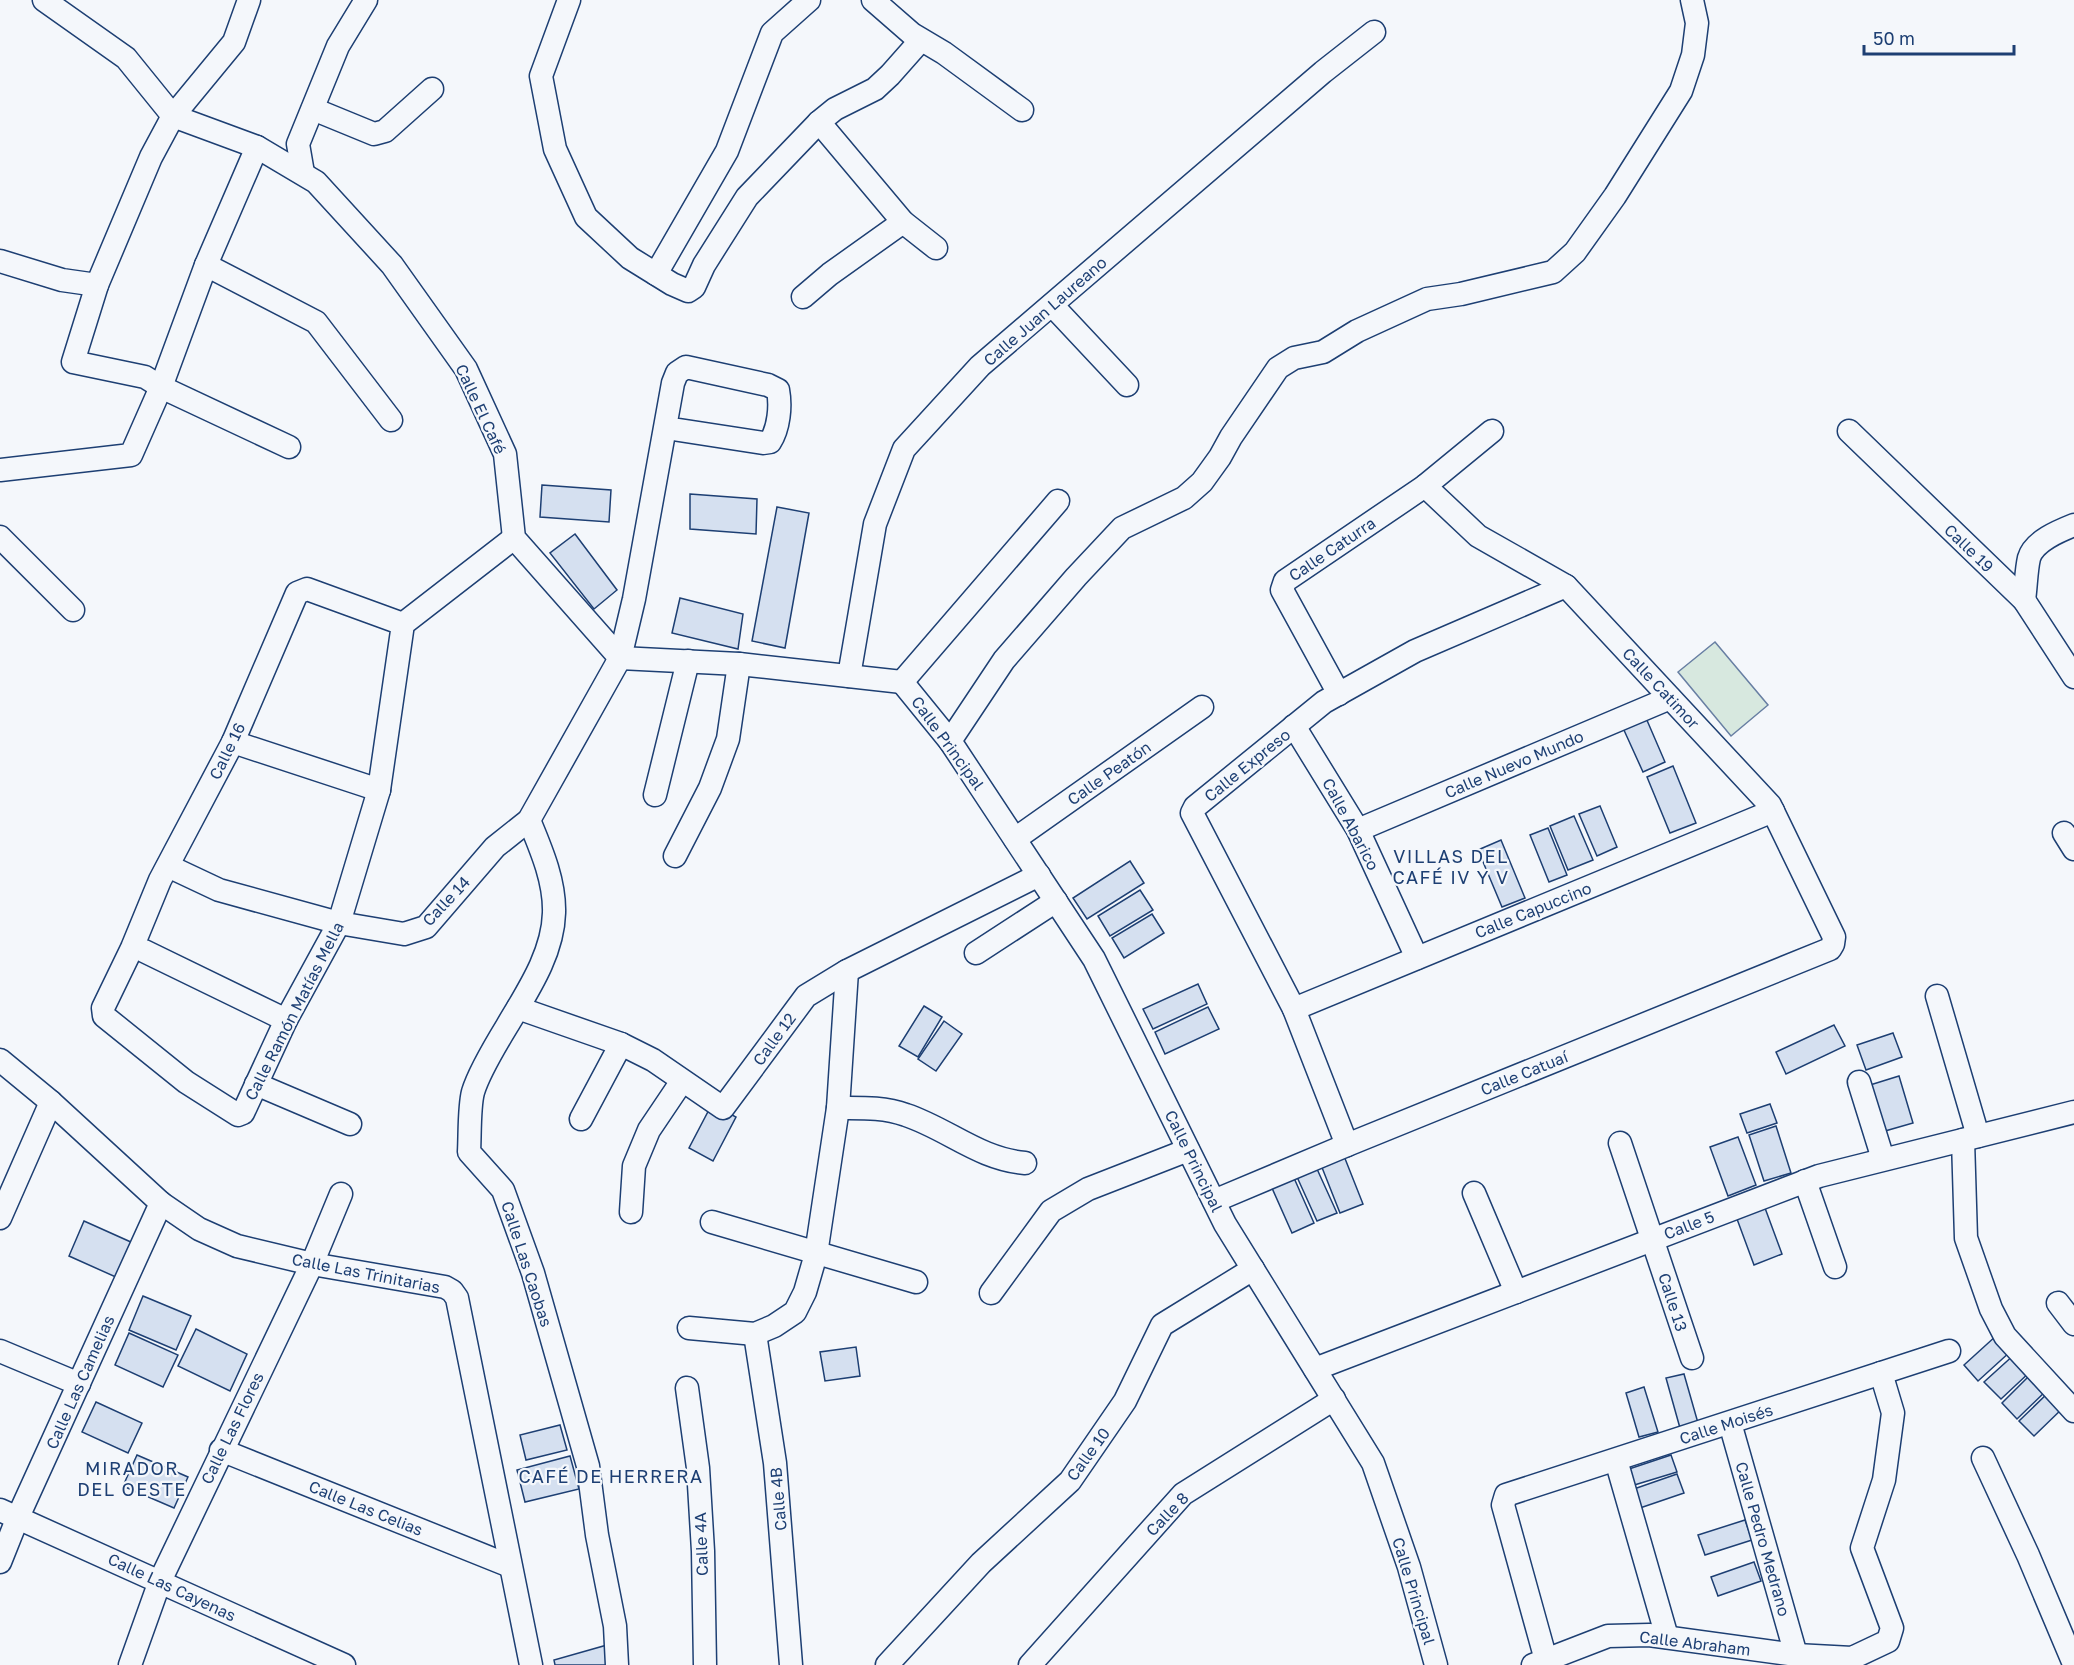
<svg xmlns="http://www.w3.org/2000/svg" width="2074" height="1665" font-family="'Golos Text',sans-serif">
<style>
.green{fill:#d7e8df;stroke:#687fa3;stroke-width:1.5}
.building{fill:#d5e0f0;stroke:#1d3f73;stroke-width:1.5}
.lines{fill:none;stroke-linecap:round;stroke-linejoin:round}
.minor-casing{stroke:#1d3f73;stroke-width:25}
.minor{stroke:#f4f7fb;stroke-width:22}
.labels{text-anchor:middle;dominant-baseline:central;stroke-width:4.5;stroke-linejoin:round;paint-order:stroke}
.street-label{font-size:16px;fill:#1d3f73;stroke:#f4f7fb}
.neighbourhood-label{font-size:18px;letter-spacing:1.5px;fill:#1d3f73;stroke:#f4f7fb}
</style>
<rect width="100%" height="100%" fill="#f4f7fb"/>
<path class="green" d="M 1715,642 L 1768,705 L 1731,736 L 1678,672 Z"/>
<g class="building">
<path d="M 542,485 L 611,490 L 609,522 L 540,517 Z"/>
<path d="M 690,494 L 757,499 L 756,534 L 690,529 Z"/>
<path d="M 777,507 L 809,513 L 785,648 L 752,641 Z"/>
<path d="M 575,534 L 617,590 L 594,609 L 550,553 Z"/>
<path d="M 680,598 L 743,614 L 738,649 L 672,633 Z"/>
<path d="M 1646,718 L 1665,762 L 1643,772 L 1623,728 Z"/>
<path d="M 1673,766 L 1696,823 L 1670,833 L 1647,777 Z"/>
<path d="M 1600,806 L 1617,847 L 1597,856 L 1579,814 Z"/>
<path d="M 1574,816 L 1593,860 L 1568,870 L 1550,826 Z"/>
<path d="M 1548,828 L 1567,875 L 1549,882 L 1530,835 Z"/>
<path d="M 1501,840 L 1525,898 L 1502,907 L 1478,850 Z"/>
<path d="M 1130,861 L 1144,883 L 1087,919 L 1073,898 Z"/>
<path d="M 1140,890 L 1153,910 L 1110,936 L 1098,916 Z"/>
<path d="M 1152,914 L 1164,933 L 1124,958 L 1112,938 Z"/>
<path d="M 1198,984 L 1207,1004 L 1153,1029 L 1143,1009 Z"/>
<path d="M 924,1006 L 942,1017 L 918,1057 L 899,1046 Z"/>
<path d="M 1208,1007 L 1219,1029 L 1165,1054 L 1155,1032 Z"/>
<path d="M 944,1021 L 962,1034 L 936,1071 L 918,1059 Z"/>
<path d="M 1834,1025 L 1845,1046 L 1786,1074 L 1776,1052 Z"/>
<path d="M 1893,1033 L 1902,1057 L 1866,1070 L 1857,1045 Z"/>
<path d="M 1899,1076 L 1913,1123 L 1885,1131 L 1870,1085 Z"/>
<path d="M 712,1104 L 736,1117 L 713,1161 L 689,1148 Z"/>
<path d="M 1770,1104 L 1777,1123 L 1747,1133 L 1740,1114 Z"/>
<path d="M 1776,1126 L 1791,1173 L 1764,1181 L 1749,1135 Z"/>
<path d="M 1738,1137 L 1756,1185 L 1728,1196 L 1710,1147 Z"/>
<path d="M 1344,1156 L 1363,1204 L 1340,1213 L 1321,1165 Z"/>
<path d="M 1317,1169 L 1337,1213 L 1317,1221 L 1297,1177 Z"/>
<path d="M 1294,1178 L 1314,1223 L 1292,1233 L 1272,1188 Z"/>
<path d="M 1765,1208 L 1782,1254 L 1754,1265 L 1737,1219 Z"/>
<path d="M 84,1221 L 133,1243 L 118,1278 L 69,1256 Z"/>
<path d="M 143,1296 L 191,1316 L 176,1350 L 129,1330 Z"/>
<path d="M 196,1329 L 247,1354 L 230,1391 L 178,1366 Z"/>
<path d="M 129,1333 L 178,1355 L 163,1387 L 115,1365 Z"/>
<path d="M 1997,1335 L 2011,1351 L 1978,1381 L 1964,1365 Z"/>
<path d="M 856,1347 L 860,1376 L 825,1381 L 820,1352 Z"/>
<path d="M 2016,1353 L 2032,1370 L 2001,1399 L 1984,1382 Z"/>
<path d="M 2034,1371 L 2050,1387 L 2017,1419 L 2002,1403 Z"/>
<path d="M 1684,1374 L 1698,1423 L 1680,1428 L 1666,1378 Z"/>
<path d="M 1644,1387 L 1658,1432 L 1639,1437 L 1626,1393 Z"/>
<path d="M 2051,1390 L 2066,1405 L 2034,1436 L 2019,1421 Z"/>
<path d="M 96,1402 L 142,1423 L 128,1453 L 82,1432 Z"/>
<path d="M 560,1425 L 567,1450 L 526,1460 L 520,1435 Z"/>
<path d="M 137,1455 L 188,1477 L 174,1508 L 123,1486 Z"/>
<path d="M 1671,1455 L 1677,1472 L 1631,1486 L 1626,1470 Z"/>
<path d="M 570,1456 L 579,1489 L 525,1502 L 517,1470 Z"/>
<path d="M 1677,1474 L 1684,1493 L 1637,1509 L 1631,1490 Z"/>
<path d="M 1745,1520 L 1752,1540 L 1705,1555 L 1698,1535 Z"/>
<path d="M 1754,1562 L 1761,1581 L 1718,1596 L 1711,1577 Z"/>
<path d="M 607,1645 L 613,1665 L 555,1665 L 554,1660 Z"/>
</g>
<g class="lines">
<g class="minor-casing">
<g id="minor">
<path d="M 44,0 L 126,58 L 173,116 L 257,147 L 316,182 L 392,265 L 466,369 L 505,454 L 514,538 L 620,658 L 739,664 L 902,682"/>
<path d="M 249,0 L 234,42 L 173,116 L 151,157 L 97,285 L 73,362 L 145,377 L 161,387 L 289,447"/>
<path d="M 569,0 L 541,76 L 555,149 L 586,217 L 630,258 L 672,284 L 688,291 L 694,287 L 704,265 L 747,197 L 819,122 L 835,109 L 875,89 L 890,75 L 921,40"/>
<path d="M 873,0 L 912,34 L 944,53 L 1022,110"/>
<path d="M 313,109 L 374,134 L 385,131 L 432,89"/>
<path d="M 819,122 L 903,222 L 936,248"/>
<path d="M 303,173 L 298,144 L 338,46 L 366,0"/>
<path d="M 0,261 L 62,280 L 97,285"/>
<path d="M 206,265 L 316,322 L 391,420"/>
<path d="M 656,274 L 727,151 L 772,33 L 809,0"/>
<path d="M 803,297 L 830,274 L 903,222"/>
<path d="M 1052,305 L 1127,385"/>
<path d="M 1849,431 L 2024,600 L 2074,677"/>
<path d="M 0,470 L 131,455 L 161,387 L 206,265 L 257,147"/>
<path d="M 0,537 L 73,610"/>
<path d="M 2024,600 C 2026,587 2026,571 2029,558 C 2034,541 2059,531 2074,525"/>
<path d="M 403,624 L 307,589 L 297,593 L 233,742 L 160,880 L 132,948 L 103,1008 L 104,1016 L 186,1082 L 238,1115 L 243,1113 L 286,1020 L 339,923 L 379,790 L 403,624 L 514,538"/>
<path d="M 849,676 L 875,524 L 904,449 L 980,366 L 1323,72 L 1374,32"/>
<path d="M 902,682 L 950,741 L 1094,959 L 1225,1224 L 1373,1463 L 1409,1567 L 1436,1665"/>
<path d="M 902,682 L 1058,501"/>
<path d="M 1339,694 L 1282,590 L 1285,581 L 1425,486 L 1492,431"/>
<path d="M 1294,726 L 1358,830 L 1417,958"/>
<path d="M 950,741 L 1004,660 L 1076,577 L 1122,528 L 1184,498 L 1202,482 L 1220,457 L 1231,437 L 1278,368 L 1294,358 L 1323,352 L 1357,331 L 1427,299 L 1461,294 L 1553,272 L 1575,252 L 1615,196 L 1681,91 L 1693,55 L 1697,23 L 1692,0"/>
<path d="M 233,742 L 379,790"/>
<path d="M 655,795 L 688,661"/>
<path d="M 529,820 C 541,849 555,881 554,913 C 553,954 527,992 507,1026 C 496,1044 479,1072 473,1092 C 469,1107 470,1135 469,1152 L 503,1190 L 533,1273 L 588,1466 L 597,1535 L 615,1626 L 617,1665"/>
<path d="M 1358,830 L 1670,698"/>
<path d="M 2064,833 L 2074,849"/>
<path d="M 1015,839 L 1202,707"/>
<path d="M 675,856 L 710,788 L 728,739 L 739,664"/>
<path d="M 168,866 L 219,890 L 339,923 L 404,934 L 426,927 L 495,847 L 529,820 L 620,658 L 634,599 L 673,383 L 677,373 L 686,367 L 768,385 L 778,390 C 781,406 779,428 770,442 L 763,443 L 666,428"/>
<path d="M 144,951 L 286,1020"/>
<path d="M 976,953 L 1056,901"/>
<path d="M 1937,996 L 1978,1136"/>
<path d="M 518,1008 L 621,1044 L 653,1060 L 723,1108 L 806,996 L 847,971 L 1039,875"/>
<path d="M 1294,1009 L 1773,811"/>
<path d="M 0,1060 L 51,1102 L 161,1203 L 199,1229 L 237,1246 L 312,1264 L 445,1287 L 452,1291 L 457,1298 L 531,1665"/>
<path d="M 1859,1082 L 1883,1159"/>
<path d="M 256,1084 L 350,1124"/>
<path d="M 838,1108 C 862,1108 884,1107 906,1115 C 948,1129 979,1159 1025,1163"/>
<path d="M 581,1119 L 621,1044"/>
<path d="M 1963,1140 L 1966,1238 L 1991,1309 L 2005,1336 L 2074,1411"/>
<path d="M 1620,1143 L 1692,1358"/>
<path d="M 1347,1145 L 1294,1009 L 1192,813 L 1195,807 L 1324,702 L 1415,651 L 1566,586"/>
<path d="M 1805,1181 L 1835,1267"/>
<path d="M 1474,1193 L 1516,1292"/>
<path d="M 1214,1201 L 1347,1145 L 1830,949 L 1833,944 L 1834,937 L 1770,805 L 1566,586 L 1478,536 L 1425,486"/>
<path d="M 631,1212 L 634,1166 L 649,1130 L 682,1081"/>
<path d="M 0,1218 L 51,1102"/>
<path d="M 712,1222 L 916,1282"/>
<path d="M 991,1293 L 1051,1211 L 1088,1189 L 1188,1150"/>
<path d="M 2058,1303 L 2074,1324"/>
<path d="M 689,1328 L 755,1334 L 774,1326 L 795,1312 L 805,1292 L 816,1254 L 838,1108 L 847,971"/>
<path d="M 755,1334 L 775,1463 L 791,1665"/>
<path d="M 0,1351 L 79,1384"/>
<path d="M 1315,1369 L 1819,1176 L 2074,1112"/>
<path d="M 687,1388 L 698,1468 L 703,1551 L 705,1665"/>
<path d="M 1730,1423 L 1796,1655"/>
<path d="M 221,1450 L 510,1566"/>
<path d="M 1983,1458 L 2028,1555 L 2074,1664"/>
<path d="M 1616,1460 L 1667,1637"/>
<path d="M 0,1510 L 344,1665"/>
<path d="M 0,1562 L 18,1517 L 161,1203"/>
<path d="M 1546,1660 L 1503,1505 L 1506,1495 L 1949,1351"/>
<path d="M 130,1665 L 160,1581 L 312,1264 L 341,1194"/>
<path d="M 887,1665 L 981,1563 L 1070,1481 L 1125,1401 L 1162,1325 L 1253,1269"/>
<path d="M 1030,1665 L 1183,1494 L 1334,1399"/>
<path d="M 1533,1665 L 1608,1636 L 1649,1635 L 1796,1655 L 1852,1658 L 1888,1641 L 1892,1628 L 1862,1548 L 1884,1480 L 1893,1413 L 1881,1373"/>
</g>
</g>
<use href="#minor" class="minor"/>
</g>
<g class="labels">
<g class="street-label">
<text transform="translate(1045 311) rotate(-41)">Calle Juan Laureano</text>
<text transform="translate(481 409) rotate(65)">Calle El Café</text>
<text transform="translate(1969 548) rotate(44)">Calle 19</text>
<text transform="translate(1332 549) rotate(-34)">Calle Caturra</text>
<text transform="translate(1661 688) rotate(47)">Calle Catimor</text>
<text transform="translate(948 743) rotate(54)">Calle Principal</text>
<text transform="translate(227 751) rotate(-64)">Calle 16</text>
<text transform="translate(1514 764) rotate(-23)">Calle Nuevo Mundo</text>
<text transform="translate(1247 765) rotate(-39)">Calle Expreso</text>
<text transform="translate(1109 773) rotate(-35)">Calle Peatón</text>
<text transform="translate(1351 824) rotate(62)">Calle Abarico</text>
<text transform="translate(446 901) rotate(-47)">Calle 14</text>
<text transform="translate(1533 910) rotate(-22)">Calle Capuccino</text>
<text transform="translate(294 1011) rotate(-63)">Calle Ramón Matías Mella</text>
<text transform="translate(774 1039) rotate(-54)">Calle 12</text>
<text transform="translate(1524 1073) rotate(-22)">Calle Catuaí</text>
<text transform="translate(1194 1161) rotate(64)">Calle Principal</text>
<text transform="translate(1689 1225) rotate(-21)">Calle 5</text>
<text transform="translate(527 1264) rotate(72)">Calle Las Caobas</text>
<text transform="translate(366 1273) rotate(11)">Calle Las Trinitarias</text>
<text transform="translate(1673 1302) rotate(72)">Calle 13</text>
<text transform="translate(80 1382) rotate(-66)">Calle Las Camelias</text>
<text transform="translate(1726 1424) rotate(-18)">Calle Moisés</text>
<text transform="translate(232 1428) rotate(-64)">Calle Las Flores</text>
<text transform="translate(1088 1454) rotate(-54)">Calle 10</text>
<text transform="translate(778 1499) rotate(-95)">Calle 4B</text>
<text transform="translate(366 1508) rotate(22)">Calle Las Celias</text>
<text transform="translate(1167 1514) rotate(-46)">Calle 8</text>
<text transform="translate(1763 1539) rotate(74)">Calle Pedro Medrano</text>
<text transform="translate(701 1544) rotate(-92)">Calle 4A</text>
<text transform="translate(172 1587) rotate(25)">Calle Las Cayenas</text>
<text transform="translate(1414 1591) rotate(73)">Calle Principal</text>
<text transform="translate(1695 1643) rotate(7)">Calle Abraham</text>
</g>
<g class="neighbourhood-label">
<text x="1451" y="856">VILLAS DEL<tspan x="1451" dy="21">CAFÉ IV Y V</tspan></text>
<text x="132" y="1468">MIRADOR<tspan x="132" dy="21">DEL OESTE</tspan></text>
<text x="611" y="1476">CAFÉ DE HERRERA</text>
</g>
</g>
<path d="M1864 45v9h150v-9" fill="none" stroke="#1d3f73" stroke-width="3"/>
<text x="1873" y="45" font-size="18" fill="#1d3f73" stroke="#f4f7fb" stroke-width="4.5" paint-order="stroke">50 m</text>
</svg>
